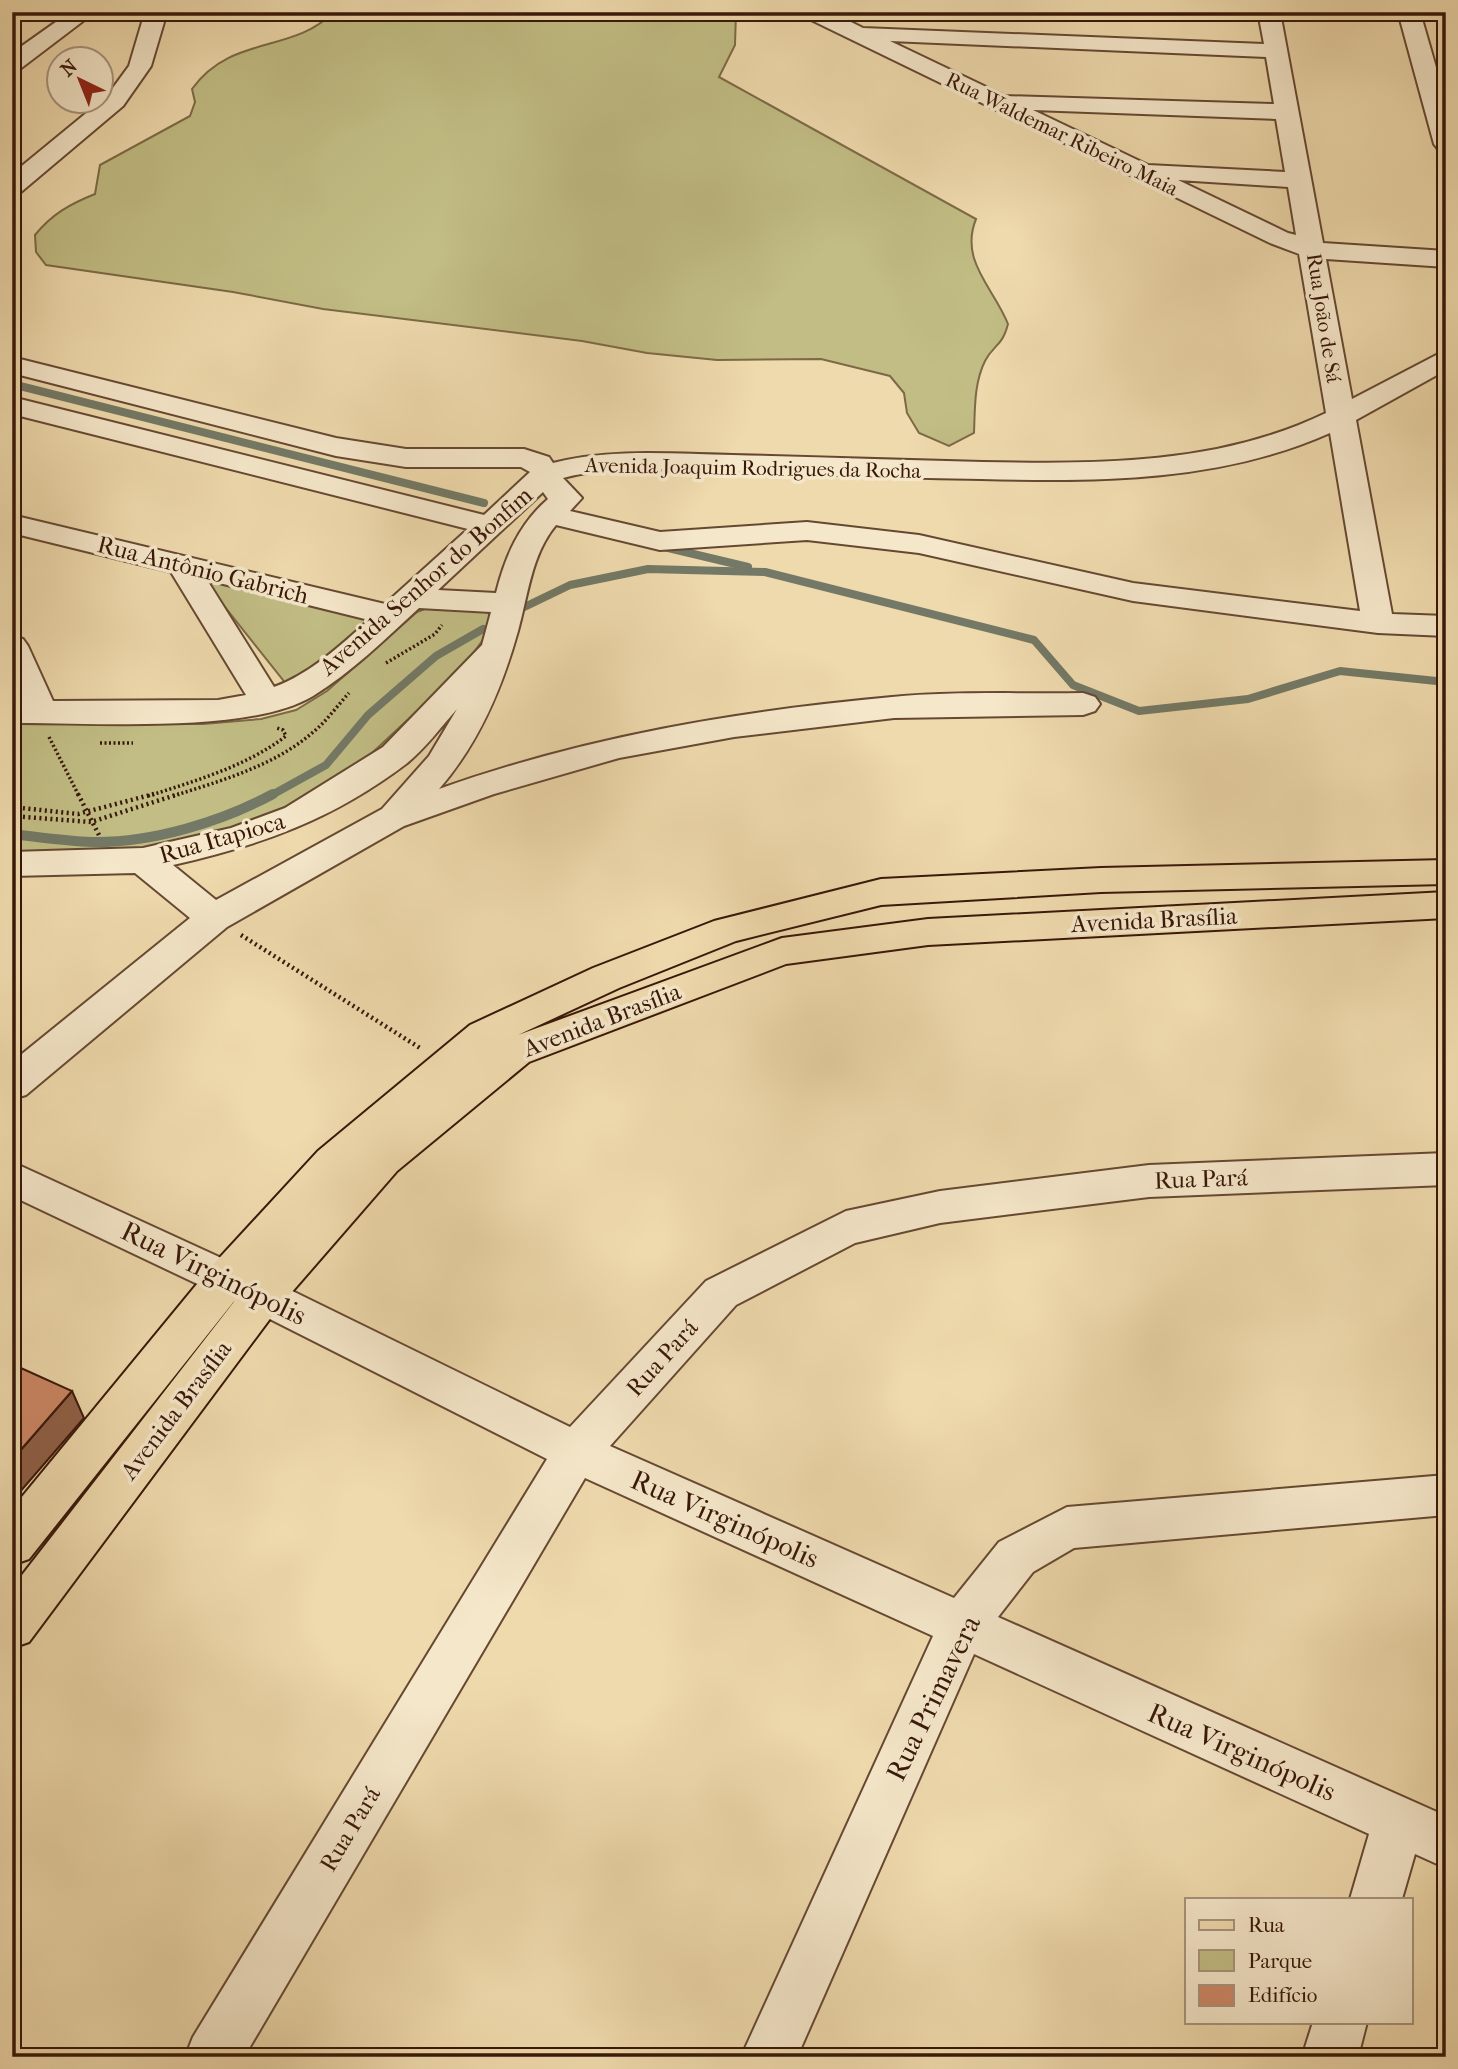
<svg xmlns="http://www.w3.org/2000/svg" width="1458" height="2069" font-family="'IM FELL French Canon',serif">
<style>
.green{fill:#c1bd84;stroke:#7c6a46;stroke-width:2}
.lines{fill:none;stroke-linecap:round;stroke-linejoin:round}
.stream-far1{stroke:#737966;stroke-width:8}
.stream{stroke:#737966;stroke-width:10}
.minor-casing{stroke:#664832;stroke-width:4}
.major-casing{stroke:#381709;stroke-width:4}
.path-far1{stroke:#381709;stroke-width:3.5;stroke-dasharray:2 2.5;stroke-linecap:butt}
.path{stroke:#381709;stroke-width:4.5;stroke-dasharray:2 3.5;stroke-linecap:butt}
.minor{fill:#f5e7ca;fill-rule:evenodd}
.major{fill:#efdaad;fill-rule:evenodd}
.shaded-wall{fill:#905f47;stroke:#381709;stroke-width:2}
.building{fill:#cd8866;stroke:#381709;stroke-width:2}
.labels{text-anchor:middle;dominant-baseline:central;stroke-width:7;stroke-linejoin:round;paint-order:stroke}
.far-street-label{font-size:21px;fill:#381709;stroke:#f5e7ca}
.street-label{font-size:24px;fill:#381709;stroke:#f5e7ca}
.near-street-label{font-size:28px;fill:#381709;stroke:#f5e7ca}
</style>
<rect width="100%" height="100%" fill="#efdaad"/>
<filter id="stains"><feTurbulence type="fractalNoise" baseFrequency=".00286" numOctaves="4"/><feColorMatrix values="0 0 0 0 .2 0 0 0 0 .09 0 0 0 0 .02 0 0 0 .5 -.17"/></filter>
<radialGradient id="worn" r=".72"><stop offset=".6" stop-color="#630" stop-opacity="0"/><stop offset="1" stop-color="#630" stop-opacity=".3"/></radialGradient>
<g class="green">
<path d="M 333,12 L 736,12 L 735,45 L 719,77 L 976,219 C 959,261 994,288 1008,324 C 1002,347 994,344 985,361 C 974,383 975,409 974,433 L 949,446 L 919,433 L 907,413 L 904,393 L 890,376 L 821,359 L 717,360 L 647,353 L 582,341 L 323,309 L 233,292 L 46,265 L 36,252 L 35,235 C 52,214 70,204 95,194 L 100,165 L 190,116 L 195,102 L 192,89 C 231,34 294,54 333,12 Z"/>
<path d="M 197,572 L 380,617 L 291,690 Z"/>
<path d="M 435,605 L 463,605 L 488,612 L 491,619 L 485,637 L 461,670 L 372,753 L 322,792 L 278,817 L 147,855 L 12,852 L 12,723 L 203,724 L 261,719 L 296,710 L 327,691 L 417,612 Z"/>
</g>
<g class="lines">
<g class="stream-far1">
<path d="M 12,384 L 484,503"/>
<path d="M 664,547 L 748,567"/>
<path d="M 514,612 L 570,585 L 648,569 L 765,572 L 1034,640 L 1073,685 L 1139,711 L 1248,699 L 1340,671 L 1446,682"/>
<path d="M 270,796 L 326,765 L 368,715 L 436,656 L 483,629"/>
</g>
<path class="stream" d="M 12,834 C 39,837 66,841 92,842 C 152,843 221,822 273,794"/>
<g class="minor-casing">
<g id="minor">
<path d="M 70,12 L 95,12 L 20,69 L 12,71 L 12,53 Z"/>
<path d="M 145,12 L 167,12 L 151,66 L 123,106 L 21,192 L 12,194 L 12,174 L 107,96 L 129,66 Z"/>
<path d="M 802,12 L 831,12 L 863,28 L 1264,44 L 1258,12 L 1280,12 L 1323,243 L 1446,251 L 1446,267 L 1326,259 L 1352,399 L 1446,350 L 1446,370 L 1356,420 L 1392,614 L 1446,616 L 1446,636 L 1378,633 L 1133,601 L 919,553 L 807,540 L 660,550 L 556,525 C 531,555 528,596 518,631 C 502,688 479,743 439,789 C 585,737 737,711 892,697 C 955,691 1020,694 1083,693 L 1095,697 L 1100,704 L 1095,711 L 1083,715 L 894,718 L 734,737 L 619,758 L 494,794 L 404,826 L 227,927 L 26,1095 L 12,1099 L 12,1062 L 190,918 L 135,873 L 12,876 L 12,852 L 143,848 L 231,828 L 285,808 L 383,747 L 482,645 L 491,612 L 419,608 C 385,639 352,672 313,696 C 248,735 90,722 12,723 L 12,701 L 20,701 L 12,683 L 12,636 L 23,639 L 28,646 L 53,701 L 218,700 L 246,695 L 171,572 L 12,533 L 12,515 L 385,604 L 468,529 L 12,414 L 12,397 L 484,515 L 530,472 L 521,467 L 406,467 L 336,456 L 12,373 L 12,357 L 336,438 L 406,449 L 524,449 L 549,457 L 553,463 C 611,448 674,454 733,455 C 816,457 900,460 983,462 C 1100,464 1218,465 1326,413 L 1299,254 L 1270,243 L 805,17 ZM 890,41 L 1266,57 L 1274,104 L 1005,96 ZM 1033,110 L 1276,119 L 1285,172 L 1148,165 ZM 1178,180 L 1288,187 L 1296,235 L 1288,233 ZM 1330,433 L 1360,611 L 1133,583 L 919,535 L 807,522 L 660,532 L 570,511 L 582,498 L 563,478 C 617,464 687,471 743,472 C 822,474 902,478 981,479 C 1099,482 1220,482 1330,433 ZM 543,492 L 548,499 C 519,524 505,557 496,593 L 438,590 ZM 207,580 L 369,620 C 341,645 310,674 274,687 ZM 457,709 L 429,756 L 382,809 L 216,900 L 173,865 C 261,845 332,820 406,764 C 425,749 441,727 457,709 Z"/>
<path d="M 1398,12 L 1420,12 L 1446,102 L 1446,151 L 1438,149 L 1434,144 Z"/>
<path d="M 1446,1153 L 1446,1185 L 1149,1197 L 940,1223 L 855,1243 L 736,1305 L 610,1446 L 954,1598 L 999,1542 L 1067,1507 L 1446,1475 L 1446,1515 L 1074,1548 L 1033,1572 L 998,1617 L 1446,1816 L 1446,1868 L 1415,1854 L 1402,1899 L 1350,1899 L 1369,1834 L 974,1654 L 797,2057 L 741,2057 L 933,1636 L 585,1478 L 244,2057 L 185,2057 L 193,2037 L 547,1459 L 248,1308 L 12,1196 L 12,1162 L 278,1284 L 570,1427 L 706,1281 L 846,1211 L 940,1191 L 1149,1165 Z"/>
<path d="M 1313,2022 L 1367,2022 L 1358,2057 L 1302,2057 Z"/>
</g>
</g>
<g class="major-casing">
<path id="major" d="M 1446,860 L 1446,884 L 1101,892 L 881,905 L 736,941 L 619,988 L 518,1035 L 782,938 L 928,919 L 1446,892 L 1446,918 L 928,945 L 786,964 L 529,1062 L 397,1171 L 278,1308 L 29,1642 L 12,1648 L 12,1588 L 247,1285 L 29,1559 L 12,1565 L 12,1509 L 211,1267 L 318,1151 L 470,1025 L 593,968 L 714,921 L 881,879 L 1101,868 Z"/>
</g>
<g class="path-far1">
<path d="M 386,663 L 435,634 L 442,625"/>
<path d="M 49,737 L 79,796"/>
<path d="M 100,743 L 133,743"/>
<path d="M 148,796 C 195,781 247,766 286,736 L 283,730 L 277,728"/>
<path d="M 173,796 C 220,781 274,766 312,733 C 326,722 337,706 349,693"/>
</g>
<g class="path">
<path d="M 78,794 L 99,835"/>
<path d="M 12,807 L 78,814 L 154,794"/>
<path d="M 12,816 L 91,822 L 179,794"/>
<path d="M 241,935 L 420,1048"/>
</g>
<use href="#minor" class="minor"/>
<use href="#major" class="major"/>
</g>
<path class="shaded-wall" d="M 72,1391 L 84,1418 L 12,1501 L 12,1460 Z"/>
<path class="building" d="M 12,1364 L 72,1391 L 12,1460 Z"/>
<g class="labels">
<g class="far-street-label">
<text transform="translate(1062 134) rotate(26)">Rua Waldemar Ribeiro Maia</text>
<text transform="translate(1324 318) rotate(81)">Rua João de Sá</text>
<text transform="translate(753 468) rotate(1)">Avenida Joaquim Rodrigues da Rocha</text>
</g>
<g class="street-label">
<text transform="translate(203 570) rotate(14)">Rua Antônio Gabrich</text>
<text transform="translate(426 581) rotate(-41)">Avenida Senhor do Bonfim</text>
<text transform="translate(222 838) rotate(-16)">Rua Itapioca</text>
<text transform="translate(1154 920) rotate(-3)">Avenida Brasília</text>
<text transform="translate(602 1020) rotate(-21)">Avenida Brasília</text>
<text transform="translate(1201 1179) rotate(-2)">Rua Pará</text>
<text transform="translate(662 1358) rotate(-48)">Rua Pará</text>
<text transform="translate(176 1410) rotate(-53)">Avenida Brasília</text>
<text transform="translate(350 1829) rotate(-59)">Rua Pará</text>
</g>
<g class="near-street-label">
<text transform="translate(214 1273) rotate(26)">Rua Virginópolis</text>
<text transform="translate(725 1519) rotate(24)">Rua Virginópolis</text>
<text transform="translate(933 1698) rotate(-64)">Rua Primavera</text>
<text transform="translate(1242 1752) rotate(24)">Rua Virginópolis</text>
</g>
</g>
<rect width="1458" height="2069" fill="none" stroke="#efdaad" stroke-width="42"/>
<rect x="14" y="14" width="1430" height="2041" fill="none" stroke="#381709" stroke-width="3.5"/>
<rect x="21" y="21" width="1416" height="2027" fill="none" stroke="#381709" stroke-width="2"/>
<rect x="1185" y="1898" width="228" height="126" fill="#f5e7ca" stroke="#a9947d" stroke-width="2"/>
<rect x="1199" y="1920" width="35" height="10" fill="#efdaad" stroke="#a9947d" stroke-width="2"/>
<text x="1248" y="1932" font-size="21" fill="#381709">Rua</text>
<rect x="1199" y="1950" width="35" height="21" fill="#c1bd84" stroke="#a9947d" stroke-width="2"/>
<text x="1248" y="1968" font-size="21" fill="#381709">Parque</text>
<rect x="1199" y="1985" width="35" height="21" fill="#cd8866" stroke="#a9947d" stroke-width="2"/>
<text x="1248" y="2002" font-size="21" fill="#381709">Edifício</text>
<g transform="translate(80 80) rotate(317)"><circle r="33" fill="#f5e7ca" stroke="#a9947d" stroke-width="2"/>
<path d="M0-5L12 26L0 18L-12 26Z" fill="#8f2418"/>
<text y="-10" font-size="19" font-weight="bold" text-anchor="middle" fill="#381709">N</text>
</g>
<rect width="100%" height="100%" filter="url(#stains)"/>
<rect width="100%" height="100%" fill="url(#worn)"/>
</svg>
